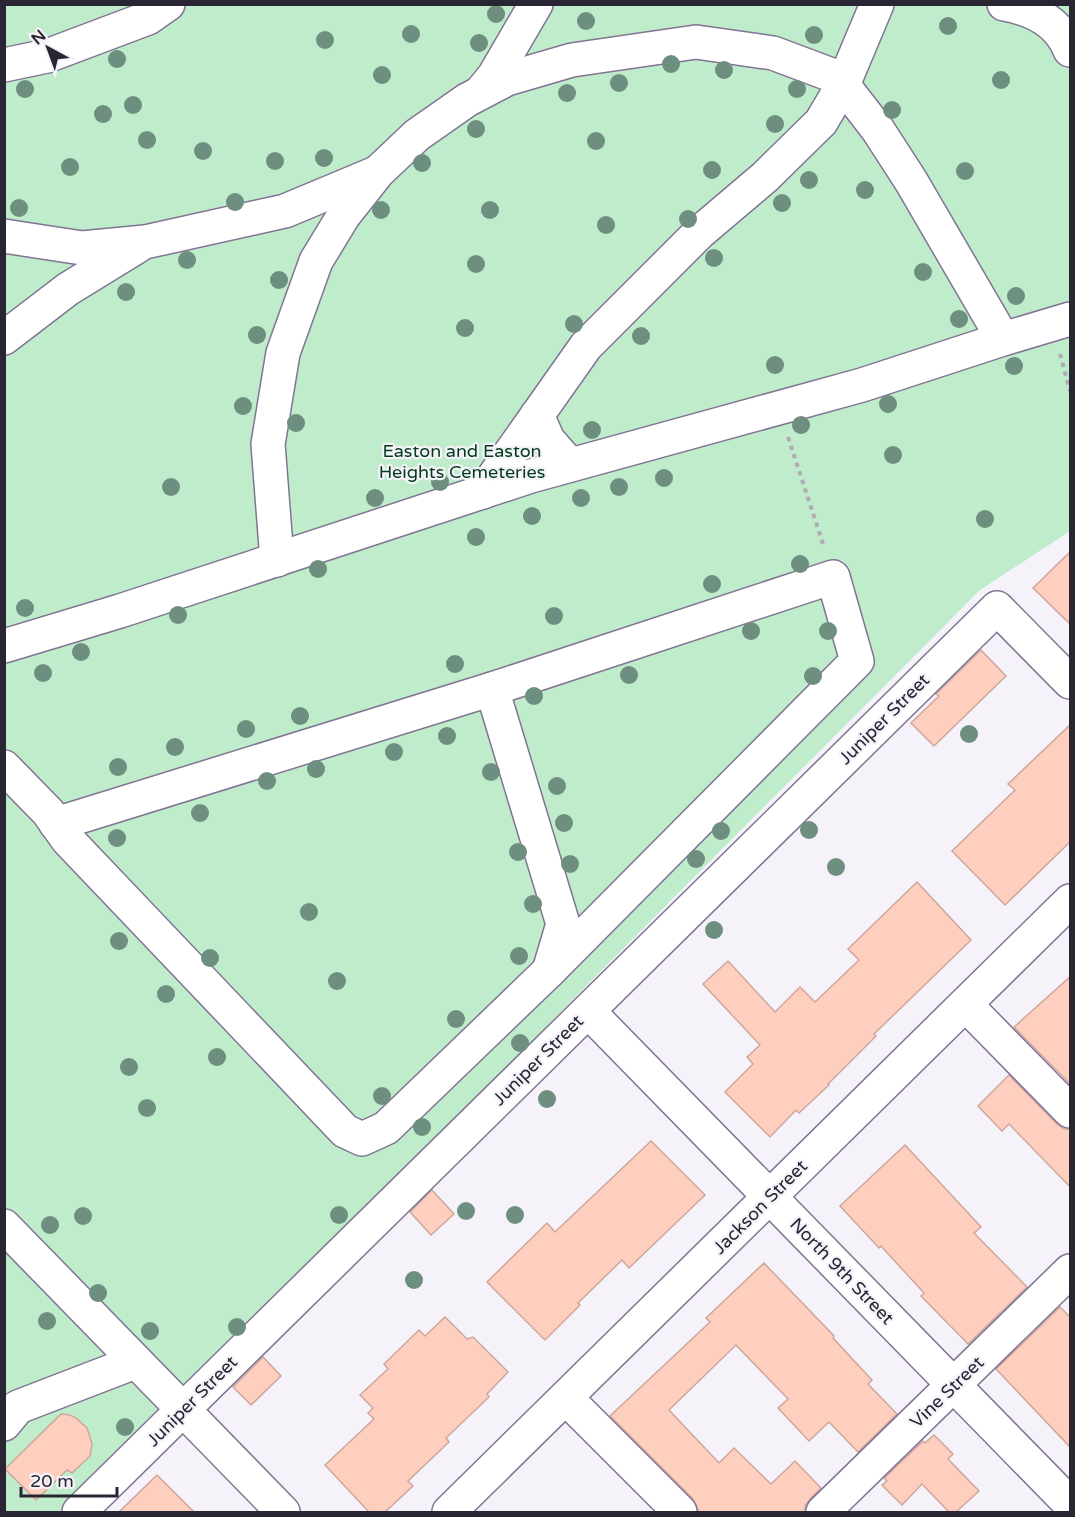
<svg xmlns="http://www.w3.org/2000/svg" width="1075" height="1517" font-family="'Varela Round',sans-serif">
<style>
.green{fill:#bfecca}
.building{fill:#fecebf;stroke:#cea79a;stroke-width:1.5}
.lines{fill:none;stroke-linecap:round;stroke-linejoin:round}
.minor-casing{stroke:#817494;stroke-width:36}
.path{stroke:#b0acb6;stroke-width:4;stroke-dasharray:4.5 4.5;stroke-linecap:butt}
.minor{stroke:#fff;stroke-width:33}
.tree{fill:#6e8e7f}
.labels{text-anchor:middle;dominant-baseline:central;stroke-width:4.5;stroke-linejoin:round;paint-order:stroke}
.park-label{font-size:18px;fill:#003c1a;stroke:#f5f2fa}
.street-label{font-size:18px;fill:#2a2532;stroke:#f5f2fa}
</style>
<rect width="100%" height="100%" fill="#f5f2fa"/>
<path class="green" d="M 5,5 L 1070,5 L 1070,531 L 980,590 L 583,989 L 380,1198 L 59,1512 L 5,1512 Z"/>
<g class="building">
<path d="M 1071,551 L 1071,625 L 1033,588 Z"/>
<path d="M 981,650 L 1006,676 L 934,746 L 911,723 L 939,696 L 936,694 Z"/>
<path d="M 1071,724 L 1071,841 L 1005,905 L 952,851 L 1015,790 L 1008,784 Z"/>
<path d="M 917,882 L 971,940 L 874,1034 L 876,1036 L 828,1084 L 829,1085 L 799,1113 L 796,1110 L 770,1137 L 725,1092 L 753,1064 L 747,1057 L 760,1045 L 703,984 L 728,961 L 775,1012 L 800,987 L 815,1002 L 859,960 L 848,949 Z"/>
<path d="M 1071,976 L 1071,1085 L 1014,1027 Z"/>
<path d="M 1009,1075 L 1057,1124 L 1064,1129 L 1071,1129 L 1071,1188 L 1009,1124 L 1002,1131 L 978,1106 Z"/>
<path d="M 651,1141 L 705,1195 L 629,1268 L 622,1260 L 578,1303 L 580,1305 L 545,1340 L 487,1282 L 547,1223 L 555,1232 Z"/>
<path d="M 905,1145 L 981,1227 L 974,1233 L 1027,1287 L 968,1344 L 921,1296 L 924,1293 L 881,1246 L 879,1248 L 840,1206 Z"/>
<path d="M 432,1190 L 454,1214 L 431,1235 L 410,1212 Z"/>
<path d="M 764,1263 L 834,1336 L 833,1338 L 872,1380 L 868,1384 L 897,1414 L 858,1452 L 829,1422 L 809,1441 L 778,1408 L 788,1399 L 736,1345 L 669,1410 L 719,1463 L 734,1448 L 771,1484 L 795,1461 L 821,1488 L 810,1499 L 805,1506 L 805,1512 L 699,1512 L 693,1499 L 610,1416 L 710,1322 L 706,1318 Z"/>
<path d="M 1060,1307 L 1071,1318 L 1071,1448 L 996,1369 Z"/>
<path d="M 445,1317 L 467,1339 L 473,1337 L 508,1372 L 487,1394 L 489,1397 L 446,1438 L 449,1442 L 408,1481 L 413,1486 L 385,1512 L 369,1512 L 325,1465 L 374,1419 L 368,1413 L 373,1408 L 360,1395 L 388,1369 L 384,1364 L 419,1330 L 425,1336 Z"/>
<path d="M 263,1357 L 281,1376 L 251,1405 L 233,1387 Z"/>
<path d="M 61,1414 L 70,1415 L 76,1418 L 87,1428 L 92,1444 L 90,1456 L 72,1473 L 67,1470 L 36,1500 L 5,1469 Z"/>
<path d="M 934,1435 L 953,1454 L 948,1459 L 979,1491 L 956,1512 L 949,1512 L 922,1484 L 902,1505 L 882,1485 L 887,1481 L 884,1478 L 923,1441 L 925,1443 Z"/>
<path d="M 157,1475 L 194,1512 L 119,1512 Z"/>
</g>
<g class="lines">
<g class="minor-casing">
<g id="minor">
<path d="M 1004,4 C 1033,9 1059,22 1070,50"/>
<path d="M 4,65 L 47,56 L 148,18 L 168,4"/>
<path d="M 481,92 L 494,76 L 536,4"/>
<path d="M 4,236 L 82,248 L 145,242 L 285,211 L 376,173"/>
<path d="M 4,338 L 68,289 L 138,246"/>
<path d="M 537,415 L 548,440 L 570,465"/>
<path d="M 483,492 L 586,346 L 699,233 L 765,177 L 821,122 L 843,85 L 877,4"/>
<path d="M 277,560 L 268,444 L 283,353 L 316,261 L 344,215 L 378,172 L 417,135 L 467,100 L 507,79 L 572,60 L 696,42 L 773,53 L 837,77 L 878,130 L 911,181 L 1003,339"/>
<path d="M 4,646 L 120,611 L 531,476 L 862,385 L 1003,339 L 1070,319"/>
<path d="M 4,767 L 48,812 L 67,839 L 345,1131 L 362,1139 L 386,1128 L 549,971 L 563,924 L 492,689"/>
<path d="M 56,824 L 492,689 L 833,577 L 857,661 L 549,971"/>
<path d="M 966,1005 L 1070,1111"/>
<path d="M 588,1011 L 1070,1504"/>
<path d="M 4,1226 L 283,1512"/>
<path d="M 566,1398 L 680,1512"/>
<path d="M 4,1424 L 18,1407 L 135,1362"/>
<path d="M 79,1512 L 997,608 L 1070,682"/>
<path d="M 449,1512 L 1070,901"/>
<path d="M 823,1512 L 1070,1271"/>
</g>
</g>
<g class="path">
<path d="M 1060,354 L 1070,391"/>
<path d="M 788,437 L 824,547"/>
</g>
<use href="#minor" class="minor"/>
</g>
<g class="tree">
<circle cx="496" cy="14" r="9"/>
<circle cx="586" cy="21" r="9"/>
<circle cx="948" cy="26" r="9"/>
<circle cx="411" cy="34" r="9"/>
<circle cx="814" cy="35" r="9"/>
<circle cx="325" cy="40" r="9"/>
<circle cx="479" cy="43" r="9"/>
<circle cx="117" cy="59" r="9"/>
<circle cx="671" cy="64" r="9"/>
<circle cx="724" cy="70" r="9"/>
<circle cx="382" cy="75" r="9"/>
<circle cx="1001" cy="80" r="9"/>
<circle cx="619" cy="83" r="9"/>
<circle cx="25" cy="89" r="9"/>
<circle cx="797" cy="89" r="9"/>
<circle cx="567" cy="93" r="9"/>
<circle cx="133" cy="105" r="9"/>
<circle cx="892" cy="110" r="9"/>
<circle cx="103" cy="114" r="9"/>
<circle cx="775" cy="124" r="9"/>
<circle cx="476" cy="129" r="9"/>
<circle cx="147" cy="140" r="9"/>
<circle cx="596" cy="141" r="9"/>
<circle cx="203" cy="151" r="9"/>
<circle cx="324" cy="158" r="9"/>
<circle cx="275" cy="161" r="9"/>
<circle cx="422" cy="163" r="9"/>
<circle cx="70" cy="167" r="9"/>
<circle cx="712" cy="170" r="9"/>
<circle cx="965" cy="171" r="9"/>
<circle cx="809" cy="180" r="9"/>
<circle cx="865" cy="190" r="9"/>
<circle cx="235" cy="202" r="9"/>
<circle cx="782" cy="203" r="9"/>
<circle cx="19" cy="208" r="9"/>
<circle cx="381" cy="210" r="9"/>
<circle cx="490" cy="210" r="9"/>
<circle cx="688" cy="219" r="9"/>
<circle cx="606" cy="225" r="9"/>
<circle cx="714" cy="258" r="9"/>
<circle cx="187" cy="260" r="9"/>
<circle cx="476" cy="264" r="9"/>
<circle cx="923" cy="272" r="9"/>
<circle cx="279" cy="280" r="9"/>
<circle cx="126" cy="292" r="9"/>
<circle cx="1016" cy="296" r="9"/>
<circle cx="959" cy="319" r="9"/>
<circle cx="574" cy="324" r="9"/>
<circle cx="465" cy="328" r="9"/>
<circle cx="257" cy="335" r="9"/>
<circle cx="641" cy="336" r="9"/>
<circle cx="775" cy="365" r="9"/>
<circle cx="1014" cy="366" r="9"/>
<circle cx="888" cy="404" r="9"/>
<circle cx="243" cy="406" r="9"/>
<circle cx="296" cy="423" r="9"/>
<circle cx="801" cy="425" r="9"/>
<circle cx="592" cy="430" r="9"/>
<circle cx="893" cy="455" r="9"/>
<circle cx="664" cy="478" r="9"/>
<circle cx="440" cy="482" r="9"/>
<circle cx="171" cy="487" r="9"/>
<circle cx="619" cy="487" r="9"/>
<circle cx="375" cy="498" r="9"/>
<circle cx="581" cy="498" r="9"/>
<circle cx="532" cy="516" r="9"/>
<circle cx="985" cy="519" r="9"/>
<circle cx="476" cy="537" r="9"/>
<circle cx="800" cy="564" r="9"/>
<circle cx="318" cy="569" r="9"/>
<circle cx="712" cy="584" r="9"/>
<circle cx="25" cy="608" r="9"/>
<circle cx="178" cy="615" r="9"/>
<circle cx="554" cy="616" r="9"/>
<circle cx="751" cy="631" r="9"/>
<circle cx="828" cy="631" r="9"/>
<circle cx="81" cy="652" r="9"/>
<circle cx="455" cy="664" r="9"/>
<circle cx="43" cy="673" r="9"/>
<circle cx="629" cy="675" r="9"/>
<circle cx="813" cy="676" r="9"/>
<circle cx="534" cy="696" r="9"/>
<circle cx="300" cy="716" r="9"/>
<circle cx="246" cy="729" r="9"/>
<circle cx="969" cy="734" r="9"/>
<circle cx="447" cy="736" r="9"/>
<circle cx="175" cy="747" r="9"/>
<circle cx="394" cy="752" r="9"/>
<circle cx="118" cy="767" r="9"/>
<circle cx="316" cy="769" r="9"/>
<circle cx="491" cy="772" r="9"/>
<circle cx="267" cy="781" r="9"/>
<circle cx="557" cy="786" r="9"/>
<circle cx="200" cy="813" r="9"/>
<circle cx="564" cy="823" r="9"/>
<circle cx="809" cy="830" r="9"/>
<circle cx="721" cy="831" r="9"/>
<circle cx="117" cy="838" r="9"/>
<circle cx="518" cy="852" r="9"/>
<circle cx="696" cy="859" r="9"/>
<circle cx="570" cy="864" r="9"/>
<circle cx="836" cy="867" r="9"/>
<circle cx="533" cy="904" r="9"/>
<circle cx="309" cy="912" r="9"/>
<circle cx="714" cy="930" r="9"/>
<circle cx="119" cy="941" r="9"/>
<circle cx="519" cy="956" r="9"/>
<circle cx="210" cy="958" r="9"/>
<circle cx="337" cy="981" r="9"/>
<circle cx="166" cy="994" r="9"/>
<circle cx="456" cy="1019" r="9"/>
<circle cx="520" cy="1043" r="9"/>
<circle cx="217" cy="1057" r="9"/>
<circle cx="129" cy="1067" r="9"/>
<circle cx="382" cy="1096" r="9"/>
<circle cx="547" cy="1099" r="9"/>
<circle cx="147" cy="1108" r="9"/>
<circle cx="422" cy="1127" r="9"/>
<circle cx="466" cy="1211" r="9"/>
<circle cx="339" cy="1215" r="9"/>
<circle cx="515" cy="1215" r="9"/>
<circle cx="83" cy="1216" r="9"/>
<circle cx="50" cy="1225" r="9"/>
<circle cx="414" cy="1280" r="9"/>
<circle cx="98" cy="1293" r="9"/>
<circle cx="47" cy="1321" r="9"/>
<circle cx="237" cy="1327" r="9"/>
<circle cx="150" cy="1331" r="9"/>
<circle cx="125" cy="1427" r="9"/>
</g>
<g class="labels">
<g class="park-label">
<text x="462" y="451">Easton and Easton<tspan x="462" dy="21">Heights Cemeteries</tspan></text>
</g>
<g class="street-label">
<text transform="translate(884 719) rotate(-45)">Juniper Street</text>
<text transform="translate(538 1060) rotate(-45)">Juniper Street</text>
<text transform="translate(760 1207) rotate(-45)">Jackson Street</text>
<text transform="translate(842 1271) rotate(46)">North 9th Street</text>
<text transform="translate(947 1392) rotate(-44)">Vine Street</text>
<text transform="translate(192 1401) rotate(-45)">Juniper Street</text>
</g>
</g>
<rect width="1075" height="1517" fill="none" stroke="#2a2532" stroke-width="12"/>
<g transform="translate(48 48) rotate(319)" stroke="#f5f2fa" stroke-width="4.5" paint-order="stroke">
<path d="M0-4.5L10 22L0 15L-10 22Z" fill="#2a2532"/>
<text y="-9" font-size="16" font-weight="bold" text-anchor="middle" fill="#2a2532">N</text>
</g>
<path d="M21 1487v9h96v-9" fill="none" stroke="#2a2532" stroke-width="3"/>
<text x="30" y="1487" font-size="18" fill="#2a2532" stroke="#f5f2fa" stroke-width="4.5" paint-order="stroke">20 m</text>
</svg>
